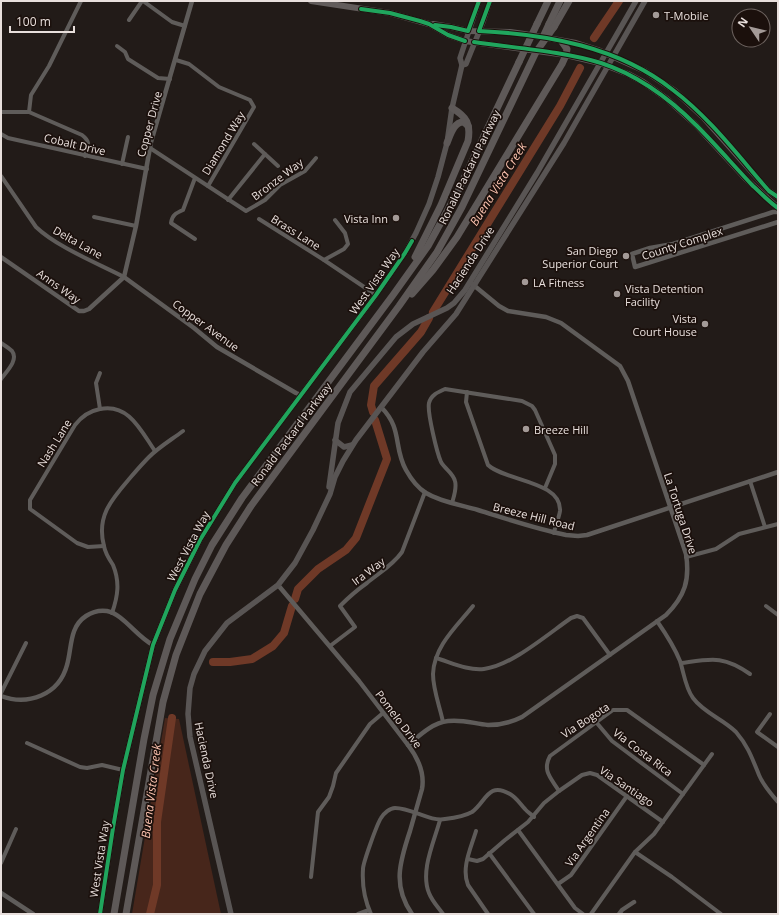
<svg xmlns="http://www.w3.org/2000/svg" width="779" height="915" font-family="'Open Sans',sans-serif">
<style>
.green{fill:#47261b}
.lines{fill:none;stroke-linecap:round;stroke-linejoin:round}
.river{stroke:#6f3927;stroke-width:8}
.minor{stroke:#5f5c5a;stroke-width:4}
.tertiary{stroke:#5f5c5a;stroke-width:4.5}
.secondary{stroke:#595554;stroke-width:5.5}
.primary{stroke:#625c5b;stroke-width:6}
.motorway{stroke:#5e5958;stroke-width:7}
.motorway-bridge{stroke:#5e5958;stroke-width:7}
.cycleway-casing{stroke:#1b100c;stroke-width:6}
.cycleway{stroke:#20a55d;stroke-width:4}
.poi-dot{fill:#a39a97;stroke:#1b100c;stroke-width:1.5}
.labels{text-anchor:middle;dominant-baseline:central;stroke-width:3.5;stroke-linejoin:round;paint-order:stroke}
.poi-label{font-size:11px;fill:#e8dfdc;stroke:#1b100c;text-anchor:start}
.street-label{font-size:11px;fill:#e8dfdc;stroke:#1b100c}
.water-label{font-size:12px;font-style:italic;fill:#fac1ae;stroke:#1b100c}
</style>
<rect width="100%" height="100%" fill="#221b18"/>
<path class="green" d="M 165,718 L 179,719 L 221,914 L 132,914 Z"/>
<g class="lines">
<g class="river">
<path d="M 594,38 L 619,1"/>
<path d="M 433,312 L 560,106 L 580,68"/>
<path d="M 373,412 L 371,405 L 374,386 L 421,332 L 429,318"/>
<path d="M 295,599 L 298,589 L 318,569 L 346,550 L 356,538 L 387,459 L 375,420"/>
<path d="M 213,662 L 230,662 L 252,659 L 273,646 L 284,633 L 292,606"/>
<path d="M 150,914 L 157,885 L 157,822 L 172,718"/>
</g>
<g class="minor">
<path d="M 143,1 L 172,22 L 185,26"/>
<path d="M 129,20 L 142,1"/>
<path d="M 117,46 L 125,52 L 128,59 L 158,78 L 170,79"/>
<path d="M 176,60 L 189,64 L 219,87 L 250,100 L 254,107 L 208,186"/>
<path d="M 1,112 L 29,112 L 82,135 C 91,142 88,145 85,156"/>
<path d="M 29,112 L 31,95 L 49,66 L 81,1"/>
<path d="M 1,134 L 8,138 L 147,169"/>
<path d="M 254,144 L 278,166"/>
<path d="M 150,148 L 246,211 L 265,200 L 280,185 L 305,171 L 316,158"/>
<path d="M 122,164 L 128,137"/>
<path d="M 1,176 L 36,227 C 57,247 97,263 124,277"/>
<path d="M 195,178 L 183,210 C 176,213 172,215 171,223 L 195,239"/>
<path d="M 228,200 L 265,154"/>
<path d="M 94,217 L 136,226"/>
<path d="M 259,219 L 324,260 L 376,295"/>
<path d="M 324,260 L 344,249 L 348,244 L 345,233 L 335,220"/>
<path d="M 1,343 C 4,345 9,348 12,351 C 19,360 6,372 1,379"/>
<path d="M 467,392 L 466,402 L 488,465 C 505,481 562,481 560,511 C 559,518 555,526 554,533"/>
<path d="M 100,409 L 96,383 L 100,373"/>
<path d="M 750,481 L 765,527"/>
<path d="M 452,503 C 454,496 457,488 455,481 C 453,473 445,469 441,462 C 437,453 427,412 429,403 C 431,395 438,392 445,389 L 522,401 L 532,406 L 535,410 L 555,455 L 555,464 L 545,488"/>
<path d="M 104,546 L 88,547 L 77,543 L 30,509 L 30,500 L 75,425 C 82,416 89,411 100,409 C 129,403 141,431 155,451"/>
<path d="M 686,557 L 716,549 L 739,534 L 778,524"/>
<path d="M 766,606 L 778,615"/>
<path d="M 112,613 C 118,596 120,582 113,565 C 109,559 105,553 104,546 C 96,516 112,499 130,478 C 136,471 142,464 149,457 C 159,447 171,440 183,431"/>
<path d="M 657,621 C 666,634 674,646 680,661 C 684,673 685,687 693,698 C 704,713 723,719 736,732 C 748,746 752,758 759,775 C 763,785 771,794 778,802"/>
<path d="M 330,646 L 355,627 L 340,606 C 348,598 357,590 367,583 C 379,573 393,565 402,552 L 425,492"/>
<path d="M 436,658 C 450,662 468,671 484,669 C 511,666 548,634 571,618 L 577,616 L 583,618 L 610,655"/>
<path d="M 681,663 C 711,659 723,655 750,674"/>
<path d="M 1,693 L 26,643"/>
<path d="M 770,714 L 757,732 L 778,747"/>
<path d="M 443,722 C 440,707 433,690 433,674 C 434,646 457,626 473,606"/>
<path d="M 596,722 L 612,741 L 683,794"/>
<path d="M 27,743 L 80,767 L 87,768 L 102,765 L 123,770"/>
<path d="M 559,791 C 551,778 542,771 550,756 L 613,710 L 627,710 L 704,765"/>
<path d="M 440,820 C 434,842 420,871 429,893 C 432,901 438,907 443,914"/>
<path d="M 518,830 L 575,908 L 583,914"/>
<path d="M 476,831 C 471,848 461,868 468,885 L 488,914"/>
<path d="M 635,852 L 672,877 L 721,914"/>
<path d="M 489,853 L 534,914"/>
<path d="M 468,859 L 477,861 L 483,859 L 505,840 L 528,822 L 544,803 L 559,791 L 582,775 L 590,773 L 597,775 L 663,822"/>
<path d="M 1,863 L 16,829"/>
<path d="M 311,877 L 318,812 L 329,797 L 333,786 L 336,773 L 370,724 L 383,713"/>
<path d="M 558,884 L 571,875 L 627,796"/>
<path d="M 358,914 L 369,910"/>
<path d="M 371,914 C 365,901 362,884 363,869 C 363,863 377,824 381,818 C 384,813 390,808 395,808 C 412,808 430,822 445,819 C 453,818 465,816 472,812 C 486,802 488,781 510,794 C 517,798 520,804 525,809 C 527,812 531,814 534,817"/>
<path d="M 591,914 L 635,852 L 654,834 L 712,754"/>
</g>
<g class="tertiary">
<path d="M 778,212 L 773,212 L 673,244 L 650,248 L 632,254 L 635,267 L 778,222"/>
<path d="M 1,257 L 79,311 L 84,311 L 89,309 L 124,277 L 136,226 L 151,142 L 192,1"/>
<path d="M 124,277 L 194,328 L 217,347 L 296,393 L 301,395"/>
<path d="M 381,407 C 403,429 393,447 406,470 C 411,479 418,488 426,493 C 441,502 461,505 478,510 C 507,519 536,529 566,535 L 578,536 L 587,535 L 778,472"/>
<path d="M 278,585 L 359,681 L 408,745 C 418,758 425,772 422,789 C 418,803 414,817 410,831 C 400,861 392,886 412,914"/>
<path d="M 1,696 C 28,706 59,695 67,665 C 72,648 69,627 86,616 C 92,612 100,610 107,611 C 123,614 137,637 153,645"/>
<path d="M 408,745 C 420,735 432,723 448,721 C 463,719 475,724 488,725 C 500,725 512,722 522,717 L 666,615 C 685,596 690,580 686,554 L 628,381 L 620,366 L 561,323 L 546,317 L 508,311 L 499,306 L 471,283"/>
<path d="M 1,893 L 33,914"/>
<path d="M 619,914 L 622,910 L 634,902"/>
</g>
<g class="secondary">
<path d="M 462,65 L 466,64 L 483,22 L 490,1"/>
<path d="M 335,440 L 344,447 L 352,445"/>
<path d="M 329,487 L 338,423 L 350,392 L 396,337 L 413,324 L 447,308 L 454,303 L 465,290 L 537,173 L 636,1"/>
<path d="M 100,914 L 113,828 L 123,770 L 153,645 L 175,590 L 200,540 L 235,483 L 376,295 L 405,253 L 416,233 L 429,204 L 438,177 L 447,143 L 452,108 L 462,65 L 460,58 L 479,1"/>
<path d="M 231,914 L 190,737 L 188,714 L 190,688 L 194,674 L 205,651 L 227,623 L 278,585 L 295,563 L 313,530 L 330,494 L 335,477 L 343,461 L 356,440 L 423,352 L 456,314 L 564,143 L 645,1"/>
</g>
<g class="primary">
<path d="M 311,1 L 390,13 L 429,24 L 448,35 L 465,41 L 566,55 L 600,63 L 628,74 L 643,82 L 667,99 L 696,125 L 745,178 L 778,208"/>
<path d="M 433,24 L 451,27 L 468,31 L 510,32 L 524,34 L 576,43 L 598,50 L 645,71 L 675,91 L 703,117 L 769,191 L 778,197"/>
</g>
<g class="motorway">
<path d="M 537,24 L 548,1"/>
<path d="M 549,24 L 560,1"/>
<path d="M 554,27 L 569,1"/>
<path d="M 447,143 C 450,136 454,121 464,122 L 468,126"/>
<path d="M 415,257 L 441,205 L 468,141 C 471,124 467,117 452,108"/>
<path d="M 412,294 L 433,270 L 457,237 L 562,64 L 566,55 L 567,49 L 562,42"/>
<path d="M 114,914 L 144,739 L 153,695 L 170,639 L 195,579 L 212,545 L 242,498 L 393,295 L 428,246 L 457,193 L 519,62"/>
<path d="M 126,914 L 163,702 L 176,655 L 200,594 L 226,545 L 251,506 L 399,306 L 437,252 L 462,207 L 536,52"/>
</g>
<g class="motorway-bridge">
<path d="M 543,37 L 549,24"/>
<path d="M 536,52 L 554,27"/>
<path d="M 519,62 L 537,24"/>
</g>
<g class="cycleway-casing">
<g id="cycleway">
<path d="M 490,1 L 479,31 C 547,34 619,47 673,90 C 710,118 739,157 769,191 L 778,197"/>
<path d="M 361,9 L 390,13 L 420,21 L 429,24 L 448,35 L 465,41"/>
<path d="M 435,25 L 451,27 L 468,31 L 479,1"/>
<path d="M 474,42 C 514,48 562,51 601,63 C 638,75 669,98 697,126 C 716,145 734,166 753,186 C 761,193 769,202 778,208"/>
<path d="M 100,914 L 113,828 L 123,770 L 153,645 L 175,590 L 200,540 L 235,483 L 376,295 L 405,253 L 412,241"/>
</g>
</g>
<use href="#cycleway" class="cycleway"/>
</g>
<g class="poi-dot">
<circle cx="656" cy="15" r="4"/>
<circle cx="396" cy="218" r="4"/>
<circle cx="626" cy="256" r="4"/>
<circle cx="525" cy="282" r="4"/>
<circle cx="617" cy="294" r="4"/>
<circle cx="705" cy="324" r="4"/>
<circle cx="526" cy="429" r="4"/>
</g>
<g class="labels">
<g class="poi-label">
<text x="664" y="15">T-Mobile</text>
<text x="388" y="218" text-anchor="end">Vista Inn</text>
<text x="618" y="250" text-anchor="end">San Diego<tspan x="618" dy="13">Superior Court</tspan></text>
<text x="533" y="282">LA Fitness</text>
<text x="625" y="288">Vista Detention<tspan x="625" dy="13">Facility</tspan></text>
<text x="697" y="318" text-anchor="end">Vista<tspan x="697" dy="13">Court House</tspan></text>
<text x="534" y="429">Breeze Hill</text>
</g>
<g class="street-label">
<text transform="translate(149 124) rotate(-75)">Copper Drive</text>
<text transform="translate(223 143) rotate(-59)">Diamond Way</text>
<text transform="translate(75 144) rotate(13)">Cobalt Drive</text>
<text transform="translate(469 167) rotate(-64)">Ronald Packard Parkway</text>
<text transform="translate(277 179) rotate(-37)">Bronze Way</text>
<text transform="translate(296 232) rotate(32)">Brass Lane</text>
<text transform="translate(78 242) rotate(29)">Delta Lane</text>
<text transform="translate(682 243) rotate(-18)">County Complex</text>
<text transform="translate(470 260) rotate(-57)">Hacienda Drive</text>
<text transform="translate(374 281) rotate(-55)">West Vista Way</text>
<text transform="translate(59 286) rotate(35)">Anns Way</text>
<text transform="translate(206 325) rotate(36)">Copper Avenue</text>
<text transform="translate(291 434) rotate(-53)">Ronald Packard Parkway</text>
<text transform="translate(54 443) rotate(-58)">Nash Lane</text>
<text transform="translate(681 513) rotate(72)">La Tortuga Drive</text>
<text transform="translate(534 516) rotate(14)">Breeze Hill Road</text>
<text transform="translate(188 546) rotate(-62)">West Vista Way</text>
<text transform="translate(368 571) rotate(-37)">Ira Way</text>
<text transform="translate(399 719) rotate(53)">Pomelo Drive</text>
<text transform="translate(585 720) rotate(-33)">Via Bogota</text>
<text transform="translate(643 752) rotate(37)">Via Costa Rica</text>
<text transform="translate(207 760) rotate(78)">Hacienda Drive</text>
<text transform="translate(627 786) rotate(34)">Via Santiago</text>
<text transform="translate(587 837) rotate(-55)">Via Argentina</text>
<text transform="translate(99 859) rotate(-81)">West Vista Way</text>
</g>
<g class="water-label">
<text transform="translate(498 184) rotate(-58)">Buena Vista Creek</text>
<text transform="translate(151 791) rotate(-83)">Buena Vista Creek</text>
</g>
</g>
<rect width="779" height="915" fill="none" stroke="#e8dfdc" stroke-width="4"/>
<g transform="translate(751 28) rotate(305)"><circle r="19" fill="#1b100c" stroke="#6d635f"/>
<path d="M0-3L7 15L0 10L-7 15Z" fill="#a39a97"/>
<text y="-6" font-size="11" font-weight="bold" text-anchor="middle" fill="#e8dfdc">N</text>
</g>
<path d="M10 26v6h64v-6" fill="none" stroke="#e8dfdc" stroke-width="2"/>
<text x="16" y="26" font-size="12" fill="#e8dfdc" stroke="#1b100c" stroke-width="3" paint-order="stroke">100 m</text>
</svg>
